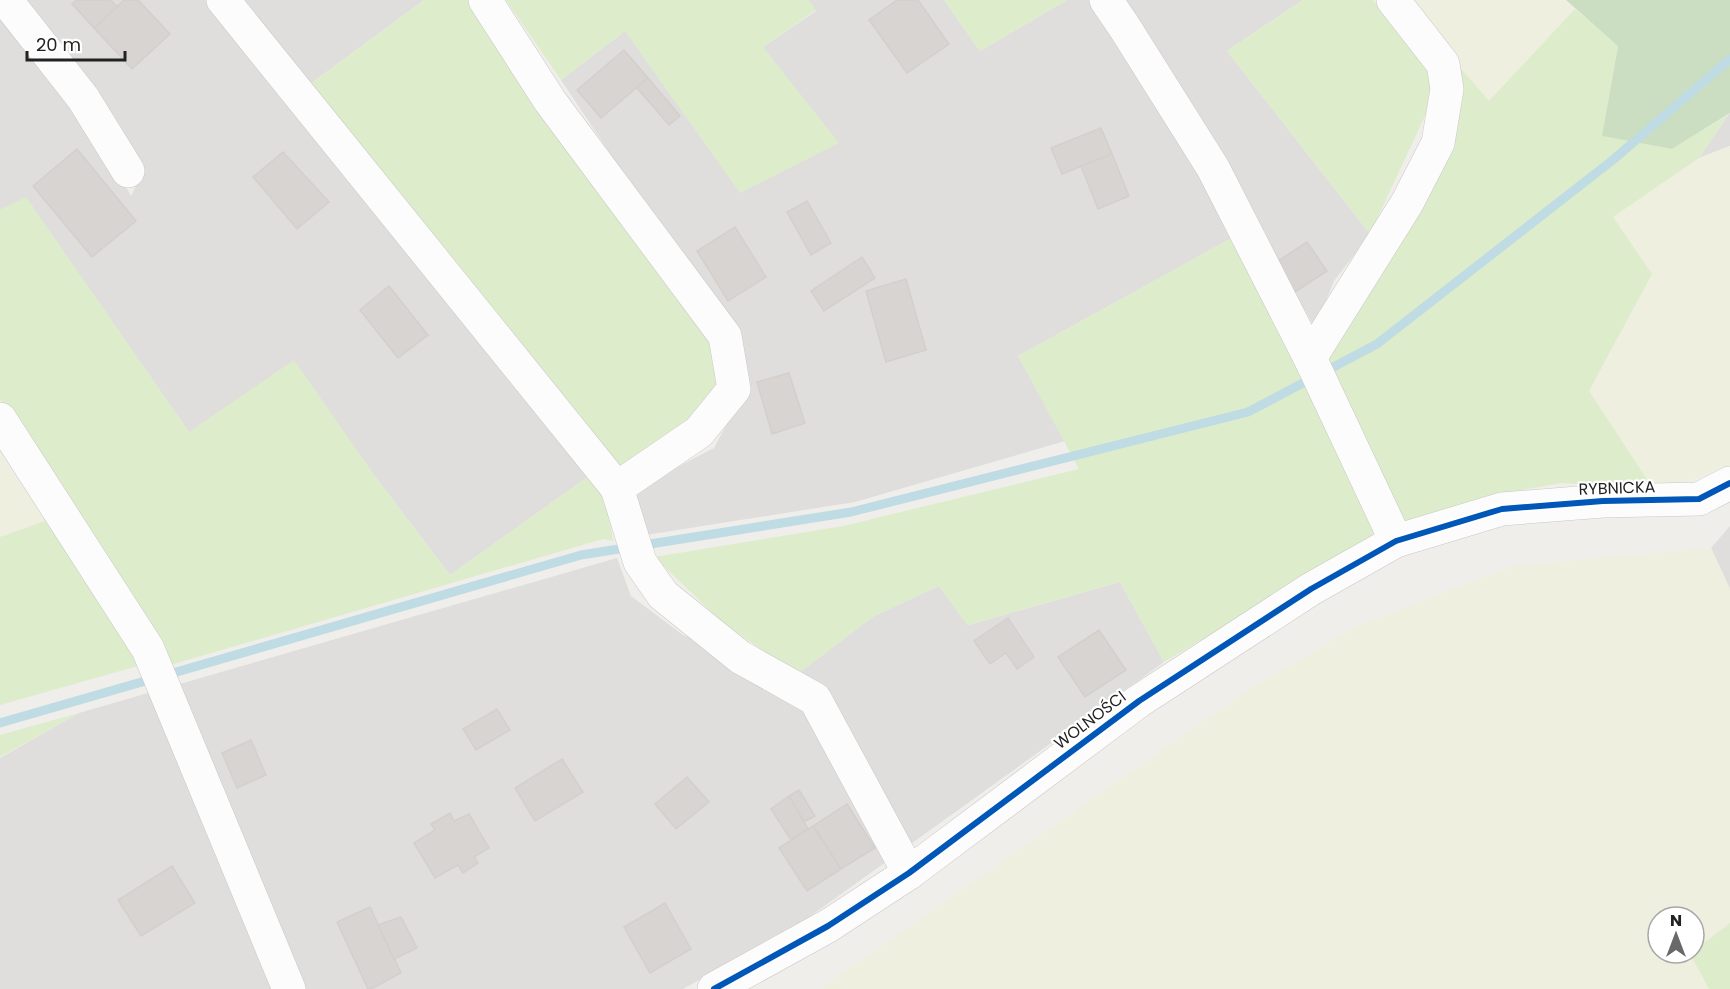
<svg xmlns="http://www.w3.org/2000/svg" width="1730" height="989" font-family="Poppins,sans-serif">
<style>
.residential{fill:#dfdedc}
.farmland{fill:#efefdf}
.grass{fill:#ddeccb}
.forest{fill:#cbdec1}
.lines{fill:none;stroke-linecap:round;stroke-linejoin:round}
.stream{stroke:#bfdbe3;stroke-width:9}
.building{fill:#d7d4d2;stroke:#d3d0cc;stroke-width:1.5}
.minor-casing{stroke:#c9c8c7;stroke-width:34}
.minor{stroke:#fdfcfc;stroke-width:33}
.cycleway-casing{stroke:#fff;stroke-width:10}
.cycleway{stroke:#0057b8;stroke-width:6}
.labels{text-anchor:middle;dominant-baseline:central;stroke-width:4.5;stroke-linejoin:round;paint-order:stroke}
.street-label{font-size:16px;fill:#222;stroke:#fff}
</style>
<rect width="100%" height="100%" fill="#f0eeeb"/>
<g class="residential">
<path d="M 18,0 L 210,0 L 596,471 L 450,575 L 377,479 L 189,432 L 26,198 L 0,210 L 0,4 L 81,108 L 131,196 L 143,171 Z"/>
<path d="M 237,0 L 424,0 L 306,87 Z"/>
<path d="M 808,0 L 944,0 L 980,51 L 1067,0 L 1099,0 L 1239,234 L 1018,356 L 1065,441 L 855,502 L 646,535 L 630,530 L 635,489 L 714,448 L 749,382 L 680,258 L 561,80 L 625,31 L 763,47 L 816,11 Z"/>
<path d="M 1125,0 L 1303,0 L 1227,51 L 1370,234 L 1334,281 L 1315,328 Z"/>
<path d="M 1730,113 L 1730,146 L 1699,158 L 1728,115 Z"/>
<path d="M 1730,526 L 1730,589 L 1711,548 Z"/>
<path d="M 617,558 L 631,596 L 683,635 L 796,675 L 874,616 L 939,586 L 968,625 L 1120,582 L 1164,662 L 798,925 L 683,989 L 0,989 L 0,758 L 79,713 Z"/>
</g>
<g class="farmland">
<path d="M 1403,0 L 1566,0 L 1575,9 L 1489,102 Z"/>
<path d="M 1730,146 L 1730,469 L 1654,490 L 1589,391 L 1652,274 L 1612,217 L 1699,158 Z"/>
<path d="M 0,453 L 45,521 L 0,537 Z"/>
<path d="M 1711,548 L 1730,589 L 1730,923 L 1694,951 L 1694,917 L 1658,917 L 1658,953 L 1691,953 L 1690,955 L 1709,989 L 820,989 L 1254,686 L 1362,624 L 1513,566 Z"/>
</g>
<g class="grass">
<path d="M 424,0 L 474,0 L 716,340 L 722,390 L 705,412 L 616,473 L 306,87 Z"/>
<path d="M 506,0 L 808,0 L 816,10 L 763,47 L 839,143 L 740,193 L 625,31 L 561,80 Z"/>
<path d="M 944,0 L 1067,0 L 980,51 Z"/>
<path d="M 1303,0 L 1373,0 L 1431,68 L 1431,103 L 1370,234 L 1227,51 Z"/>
<path d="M 1575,9 L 1618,45 L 1602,136 L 1672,149 L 1728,115 L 1699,158 L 1613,217 L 1652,274 L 1589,391 L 1654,490 L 1562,483 L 1504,493 L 1406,522 L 1387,493 L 1322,357 L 1329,350 L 1456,63 L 1489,101 Z"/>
<path d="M 26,197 L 189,432 L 294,360 L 377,479 L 450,575 L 596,471 L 607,500 L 613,541 L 603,539 L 167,666 L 155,633 L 0,400 L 0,210 Z"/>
<path d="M 1239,234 L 1374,518 L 1372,539 L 1164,662 L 1120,582 L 967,625 L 939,586 L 874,616 L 796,675 L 720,620 L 654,557 L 843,526 L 1079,469 L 1018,356 Z"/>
<path d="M 45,521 L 100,596 L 138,666 L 0,705 L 0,537 Z"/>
<path d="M 79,713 L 0,757 L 0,735 Z"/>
<path d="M 1730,923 L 1730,989 L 1709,989 L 1690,954 L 1694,953 L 1694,951 Z"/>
</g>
<path class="forest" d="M 1566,0 L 1730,0 L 1730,113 L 1672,149 L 1602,136 L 1618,46 Z"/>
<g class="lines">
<path class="stream" d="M 0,723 L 581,555 L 851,512 L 1248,412 L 1377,344 L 1614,159 L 1730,59"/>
</g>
<g class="building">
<path d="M 77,0 L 111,0 L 117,7 L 94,28 L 72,4 Z"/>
<path d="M 124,0 L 138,0 L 170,34 L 132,69 L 94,28 Z"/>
<path d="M 897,0 L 918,0 L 949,44 L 907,73 L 869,20 Z"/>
<path d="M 624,50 L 648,78 L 601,118 L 577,90 Z"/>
<path d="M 648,78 L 680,116 L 669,125 L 637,88 Z"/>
<path d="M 1101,128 L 1112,154 L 1062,174 L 1051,148 Z"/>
<path d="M 77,149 L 136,221 L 92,257 L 33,186 Z"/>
<path d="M 283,152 L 329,202 L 297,229 L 253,177 Z"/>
<path d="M 1112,154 L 1129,196 L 1098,209 L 1081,166 Z"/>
<path d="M 807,201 L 831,243 L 811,255 L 787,212 Z"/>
<path d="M 735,227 L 766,277 L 728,301 L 697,251 Z"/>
<path d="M 1307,242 L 1327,271 L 1295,292 L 1275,263 Z"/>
<path d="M 862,257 L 875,278 L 824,311 L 811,291 Z"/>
<path d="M 906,279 L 926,350 L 886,362 L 866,291 Z"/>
<path d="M 389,286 L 428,335 L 398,358 L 360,310 Z"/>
<path d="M 789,373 L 805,423 L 772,434 L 757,382 Z"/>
<path d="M 1008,618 L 1034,657 L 1017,669 L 1006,653 L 990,664 L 974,641 Z"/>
<path d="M 1099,630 L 1126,670 L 1085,697 L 1058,657 Z"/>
<path d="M 497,709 L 510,730 L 476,750 L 463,729 Z"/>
<path d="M 251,740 L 266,775 L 237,788 L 222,753 Z"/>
<path d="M 562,759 L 583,792 L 535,821 L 515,788 Z"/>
<path d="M 687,777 L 709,802 L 676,829 L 655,804 Z"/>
<path d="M 799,790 L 815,816 L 804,822 L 789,796 Z"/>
<path d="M 789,796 L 808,829 L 791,840 L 771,809 Z"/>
<path d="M 847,804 L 875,848 L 841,869 L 813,826 Z"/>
<path d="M 450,813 L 454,821 L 469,814 L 489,848 L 474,857 L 478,863 L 463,873 L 458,865 L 435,878 L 414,843 L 435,830 L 431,824 Z"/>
<path d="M 813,826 L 841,869 L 807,891 L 779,848 Z"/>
<path d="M 172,866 L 195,903 L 141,936 L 118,900 Z"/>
<path d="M 665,903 L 691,949 L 650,973 L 624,927 Z"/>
<path d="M 370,907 L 401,973 L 371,989 L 368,989 L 337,922 Z"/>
<path d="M 401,917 L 417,948 L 394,959 L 378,925 Z"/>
</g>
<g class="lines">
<g class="minor-casing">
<g id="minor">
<path d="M 6,0 L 83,98 L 128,171"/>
<path d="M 223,0 L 617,488"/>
<path d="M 485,0 L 550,101 L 725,336 L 734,389 L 699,432 L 617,488 L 640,562 L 663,595 L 740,657 L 815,699 L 909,873"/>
<path d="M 1106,0 L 1125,28 L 1213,168 L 1310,358 L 1396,541"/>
<path d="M 1310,358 L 1407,203 L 1438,143 L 1447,89 L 1443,64 L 1393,0"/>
<path d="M 0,419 L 148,649 L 289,989"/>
<path d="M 714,989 L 828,926 L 909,873 L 1139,701 L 1311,589 L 1396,541 L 1502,509 L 1603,501 L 1699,499 L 1730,483"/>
</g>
</g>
<use href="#minor" class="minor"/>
<g class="cycleway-casing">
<path id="cycleway" d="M 714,989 L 828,926 L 909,873 L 1139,701 L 1311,589 L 1396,541 L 1502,509 L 1603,501 L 1699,499 L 1730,483"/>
</g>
<use href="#cycleway" class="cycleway"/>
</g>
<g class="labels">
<g class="street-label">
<text transform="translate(1617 488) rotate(-2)">RYBNICKA</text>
<text transform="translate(1090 720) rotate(-37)">WOLNOŚCI</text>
</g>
</g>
<g transform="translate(1676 935)"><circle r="28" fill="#ffffff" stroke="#a7a7a7" stroke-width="1.5"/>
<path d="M0-4.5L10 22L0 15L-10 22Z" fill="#6a6968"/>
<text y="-9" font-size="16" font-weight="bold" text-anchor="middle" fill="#222222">N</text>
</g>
<path d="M27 51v9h98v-9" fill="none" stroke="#222222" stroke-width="3"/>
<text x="36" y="51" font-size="18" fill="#222222" stroke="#ffffff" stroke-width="4.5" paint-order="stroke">20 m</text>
</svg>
